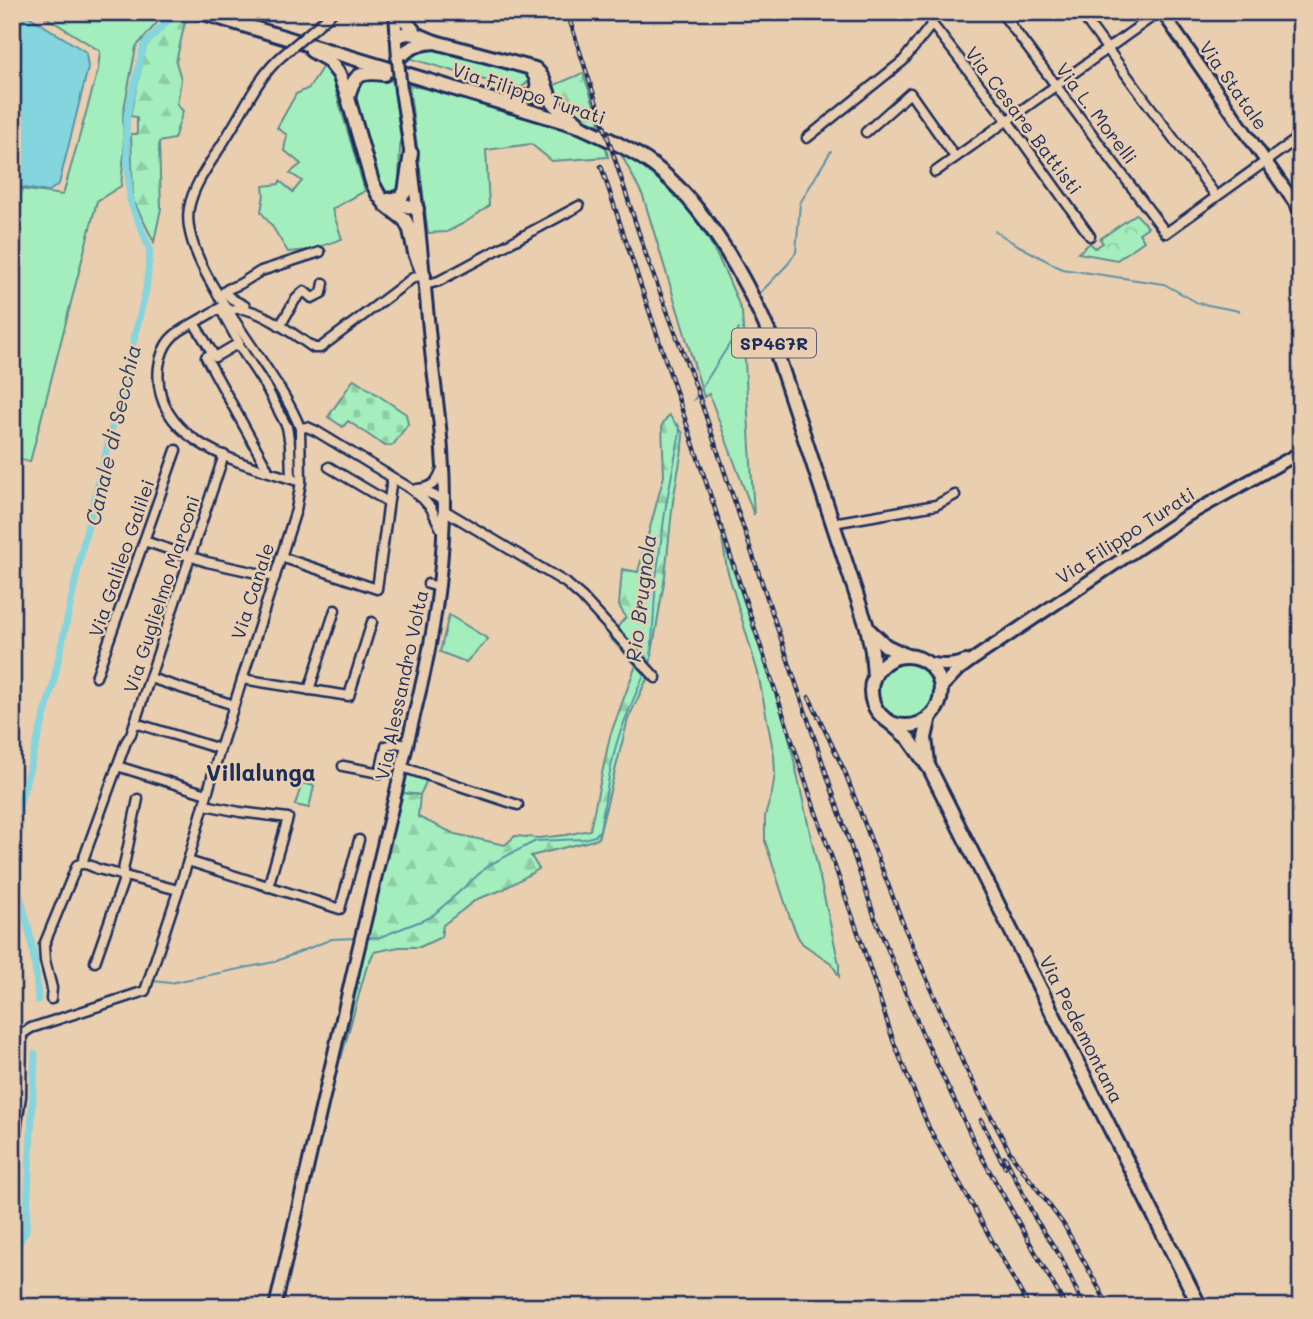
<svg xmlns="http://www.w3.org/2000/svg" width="1313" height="1319" font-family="Mali,sans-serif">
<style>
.grass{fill:#a4eebd;stroke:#608e8e;stroke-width:2}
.forest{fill:url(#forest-firs);stroke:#608e8e;stroke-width:2}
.cemetery{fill:url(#cemetery-stones);stroke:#608e8e;stroke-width:2}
.park{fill:url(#park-crowns);stroke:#608e8e;stroke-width:2}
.water{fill:#84d5dd;stroke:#5a93aa;stroke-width:2}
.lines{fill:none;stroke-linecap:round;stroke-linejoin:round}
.stream{stroke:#5a93aa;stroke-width:2}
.canal{stroke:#84d5dd;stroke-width:7}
.minor-casing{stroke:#1b2f5e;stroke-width:13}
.secondary-casing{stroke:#1b2f5e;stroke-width:16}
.primary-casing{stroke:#1b2f5e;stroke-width:18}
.minor{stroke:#e9ceb0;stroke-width:8}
.secondary{stroke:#e9ceb0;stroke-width:10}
.primary{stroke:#e9ceb0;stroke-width:12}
.rail-casing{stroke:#1b2f5e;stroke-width:4.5}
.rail{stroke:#e9ceb0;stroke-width:2;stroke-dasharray:5;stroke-linecap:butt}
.minor-bridge-casing{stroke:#1b2f5e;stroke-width:13;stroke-linecap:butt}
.secondary-bridge-casing{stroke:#1b2f5e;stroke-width:16;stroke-linecap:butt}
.minor-bridge{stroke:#e9ceb0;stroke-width:8}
.secondary-bridge{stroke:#e9ceb0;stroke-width:10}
.labels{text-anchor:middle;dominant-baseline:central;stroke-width:5;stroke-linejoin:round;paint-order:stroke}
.shield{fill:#e9ceb0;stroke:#595f77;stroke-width:2}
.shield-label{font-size:18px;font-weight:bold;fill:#1b2f5e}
.street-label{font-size:19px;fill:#1b2f5e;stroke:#e9ceb0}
.water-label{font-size:21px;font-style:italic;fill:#26406b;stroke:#e9ceb0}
.quarter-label{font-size:23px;font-weight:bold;fill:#1b2f5e;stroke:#e9ceb0}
</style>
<defs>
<pattern id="forest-firs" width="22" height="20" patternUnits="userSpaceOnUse" patternTransform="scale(1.75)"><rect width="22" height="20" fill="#a4eebd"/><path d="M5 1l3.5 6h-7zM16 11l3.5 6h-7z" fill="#8dcca5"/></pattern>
<pattern id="cemetery-stones" width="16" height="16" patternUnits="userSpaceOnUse" patternTransform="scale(1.75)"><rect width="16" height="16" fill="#a4eebd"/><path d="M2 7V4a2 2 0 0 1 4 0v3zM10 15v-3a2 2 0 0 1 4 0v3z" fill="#8dcca5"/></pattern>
<pattern id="park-crowns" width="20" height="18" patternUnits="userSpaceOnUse" patternTransform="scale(1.75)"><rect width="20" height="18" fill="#a4eebd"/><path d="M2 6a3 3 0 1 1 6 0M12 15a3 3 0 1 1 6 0" fill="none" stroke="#8dcca5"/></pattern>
</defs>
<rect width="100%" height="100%" fill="#e9ceb0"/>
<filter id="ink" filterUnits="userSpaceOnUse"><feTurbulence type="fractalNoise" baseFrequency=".0143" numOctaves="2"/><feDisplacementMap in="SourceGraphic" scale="14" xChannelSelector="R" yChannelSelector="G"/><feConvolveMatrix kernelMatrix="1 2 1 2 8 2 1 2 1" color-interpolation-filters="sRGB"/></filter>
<g filter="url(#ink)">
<g class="grass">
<path d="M 38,12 L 148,12 L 162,17 L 136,47 L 123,114 L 124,153 L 121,186 L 97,201 L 30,462 L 12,457 L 12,188 L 63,195 L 98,70 L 100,51 Z"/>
<path d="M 430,45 L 528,73 L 529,81 L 522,87 L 512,88 L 412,59 L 410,52 Z"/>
<path d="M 323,66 L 332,78 L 365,191 L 332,209 L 342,239 L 310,250 L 288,252 L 272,226 L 261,212 L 264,194 L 263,186 L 279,184 L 280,181 L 293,192 L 302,181 L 290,173 L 301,164 L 284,150 L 287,135 L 277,128 L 296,94 L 309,88 Z"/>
<path d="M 372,76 L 393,81 L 401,140 C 398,157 401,173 398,190 L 387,192 C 370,169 355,112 356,84 Z"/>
<path d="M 409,85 L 485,102 L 577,132 L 605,144 L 608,157 L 552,161 L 531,144 L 486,150 L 489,206 L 466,222 L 447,232 L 428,233 Z"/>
<path d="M 621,154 C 631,157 639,164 648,171 C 697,207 720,256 742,312 L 754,515 L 709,394 L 704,397 L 643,196 Z"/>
<path d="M 722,538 L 786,724 L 839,964 L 839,976 L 831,963 L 803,944 L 798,937 L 790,918 L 765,841 L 765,816 L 772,793 L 775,774 L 774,755 L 758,673 L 727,569 Z"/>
<path d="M 449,615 L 488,639 L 466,662 L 440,652 Z"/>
<circle cx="906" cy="690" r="29"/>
<path d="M 407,774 L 427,780 L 420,795 L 403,793 Z"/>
</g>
<g class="forest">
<path d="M 175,16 L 185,22 L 176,62 L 181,79 L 177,105 L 183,111 L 174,139 L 159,142 L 161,208 L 154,242 L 133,200 L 131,134 L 137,134 L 137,117 L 130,116 L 146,46 Z"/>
<path d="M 583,73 L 601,125 C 582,120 580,114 566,103 C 557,97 555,98 550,87 Z"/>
<path d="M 669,415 L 683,433 L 682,450 L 673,501 L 665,576 L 648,677 L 628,719 L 598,839 L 531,856 L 539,869 L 502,890 L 477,899 L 443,925 L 441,937 L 420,947 L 399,947 L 374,952 L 366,969 L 341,1059 L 379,885 L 403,793 L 420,795 L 418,817 L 455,834 L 505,845 L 515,836 L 539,838 L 566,835 L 590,830 L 610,736 L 636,665 L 609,637 L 626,617 L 619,606 L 622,569 L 638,572 L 664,476 L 662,425 Z"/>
</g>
<path class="cemetery" d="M 354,379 L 406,414 L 408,424 L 393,445 L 385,446 L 348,421 L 343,427 L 328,417 Z"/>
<g class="park">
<path d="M 1136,214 L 1148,227 L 1139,233 L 1144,241 L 1117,260 L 1078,253 L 1090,243 L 1095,248 L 1103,243 L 1100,239 Z"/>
<path d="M 302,783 L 314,786 L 309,808 L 295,805 Z"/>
</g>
<path class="water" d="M 12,12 L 22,12 L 86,52 L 88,68 L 59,184 L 48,192 L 12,186 Z"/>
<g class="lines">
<g class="stream">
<path d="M 995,231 L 1012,242 L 1062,269 L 1164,284 L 1198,303 L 1239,311"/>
<path d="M 761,292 L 788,264 L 796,252 L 800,203 L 831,151"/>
<path d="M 694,400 L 739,329"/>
<path d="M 648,665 L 651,659 L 656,578 L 666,505 L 680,432 L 678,424"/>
<path d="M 365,938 L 380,937 L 431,917 L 489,865 L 536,841 L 584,839 L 595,836 L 600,830 C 605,800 609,770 617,742 C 625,717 636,694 646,670"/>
<path d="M 153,981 L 170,983 L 274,962 L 332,939 L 356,938"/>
</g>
<g class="canal">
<path d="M 12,862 L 13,827 L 53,685 L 83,545 L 146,290 L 150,250 L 130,201 L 126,133 L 127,115 L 144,45 L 172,16"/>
<path d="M 12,873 C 27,913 36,957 38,1000"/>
<path d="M 12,1255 L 26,1230 L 35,1054"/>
</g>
<g class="minor-casing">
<g id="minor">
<path d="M 1001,12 L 1166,233 L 1301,136"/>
<path d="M 1080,12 L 1216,196"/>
<path d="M 316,27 L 333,12"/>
<path d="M 866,132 L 910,93 L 955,157"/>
<path d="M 807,138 L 903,61 L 932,24 L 1007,120 L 1090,236"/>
<path d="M 935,172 L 1159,12"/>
<path d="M 425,285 L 439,281 L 579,206"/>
<path d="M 220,308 L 239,343 L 215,357 L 194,323 Z"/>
<path d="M 246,309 L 245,306 L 232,299 L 224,292 L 228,289 L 240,284 L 261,271 L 320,252"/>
<path d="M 229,311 C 249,299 297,337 314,348 L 320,348 L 414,277 L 424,276"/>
<path d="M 194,323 C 173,333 163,342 159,366 C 150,444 245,464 301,482"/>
<path d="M 280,326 L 295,300 L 304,291 L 312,298 L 322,293 L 324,283"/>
<path d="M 238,344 L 266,387 L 287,427 L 290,445 L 291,478"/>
<path d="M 212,353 L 206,357 L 267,468 L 267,471"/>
<path d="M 300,428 L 307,427 L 316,431 L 408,487 L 422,498 L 431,508 L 441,529"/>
<path d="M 329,467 L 388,502"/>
<path d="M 417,489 C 431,488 436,484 441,471"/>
<path d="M 421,490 L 435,496 L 444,502"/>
<path d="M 444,510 L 566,583 L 582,597 L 656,678"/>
<path d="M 833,523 L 936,505 L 955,495"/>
<path d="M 144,541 L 207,562 L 275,577"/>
<path d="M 281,557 L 377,589 L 392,478"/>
<path d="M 428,584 L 439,587"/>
<path d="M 96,677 L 176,450"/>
<path d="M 150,678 L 234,705"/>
<path d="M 242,679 L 349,696 L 372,622"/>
<path d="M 309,690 L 335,610"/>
<path d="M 135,723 L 220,749"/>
<path d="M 117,766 L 207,794"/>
<path d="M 343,766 L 380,773 L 386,746 L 396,743 L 407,745"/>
<path d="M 402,767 L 518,805"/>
<path d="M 205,805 L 240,812 L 288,818 L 268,887"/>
<path d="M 188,861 L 340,909 L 359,840"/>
<path d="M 82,863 L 126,742 L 131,734 L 224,455"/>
<path d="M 122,875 L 138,799"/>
<path d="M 95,962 L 125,876"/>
<path d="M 51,999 L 52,988 L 45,961 L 44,945 L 77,865 C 85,862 91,866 98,869 L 178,890"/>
<path d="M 12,1028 L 22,1034"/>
<path d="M 22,1034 L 31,1028 L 145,991 L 188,861 L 220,749 L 296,510 L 301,482 L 300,428 C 279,369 178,266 189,208 C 194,182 213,160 226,138 C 244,110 258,76 283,55"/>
<path d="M 12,1159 L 21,1096 L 22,1034"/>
</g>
</g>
<g class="secondary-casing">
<g id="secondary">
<path d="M 395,12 L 398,59"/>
<path d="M 1162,12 L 1301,212"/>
<path d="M 928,663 C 941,666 953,666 966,661"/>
<path d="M 941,688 L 957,671 L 975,658 L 1185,517 L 1301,452"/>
<path d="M 275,1307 L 355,963 L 424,674 C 440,601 448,526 442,451 C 440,414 433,377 430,340 C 422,257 415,173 401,91"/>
</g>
</g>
<g class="primary-casing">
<g id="primary">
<path d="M 200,12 L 582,127 C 606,138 631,149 653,165 C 706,205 747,281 773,342 L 867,627 L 872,651 L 874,676"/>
<path d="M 399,12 L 416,34"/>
<path d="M 397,36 L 407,33 L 416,34 L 435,42 L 535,69 C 546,78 545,88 551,99 C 556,110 569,114 577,122"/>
<path d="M 312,51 L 328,60 L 339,74 L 348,98 L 372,182 L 378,194 L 386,205 L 405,220 L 410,230 L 415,253 L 424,276"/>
<path d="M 398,59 C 408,47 420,43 435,42"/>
<path d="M 348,98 C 353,74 361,71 384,74"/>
<path d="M 508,101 C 526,100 547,94 533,72"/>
<path d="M 388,200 L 401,197 L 405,192 L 411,153"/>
<path d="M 391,201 L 417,209"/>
<path d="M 869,630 L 886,646 L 905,655"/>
<circle cx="906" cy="691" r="35"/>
<path d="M 888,721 L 909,739 L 930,769 L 1200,1307"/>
<path d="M 928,762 L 925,738 L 930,716"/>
</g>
</g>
<use href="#minor" class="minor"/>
<use href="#secondary" class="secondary"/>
<use href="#primary" class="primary"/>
<g class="rail-casing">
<g id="rail">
<path d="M 567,12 L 647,258 L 696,387 L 875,918 L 922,1033 L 980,1154 L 1066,1307"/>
<path d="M 601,166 L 814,807 L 861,941 L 894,1043 L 929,1128 L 1029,1307"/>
<path d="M 809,697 L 844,770 L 904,926 L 964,1065 L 1011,1154 L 1064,1225 L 1109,1307"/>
<path d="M 981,1120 L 1005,1167"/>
<path d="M 1005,1157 L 1036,1220 L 1061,1257 L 1084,1307"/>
</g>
</g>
<use href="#rail" class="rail"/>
<g class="minor-bridge-casing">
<path id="minor-bridge" d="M 283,55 L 316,27"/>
</g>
<g class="secondary-bridge-casing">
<path id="secondary-bridge" d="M 398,59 L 401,91"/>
</g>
<use href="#minor-bridge" class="minor-bridge"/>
<use href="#secondary-bridge" class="secondary-bridge"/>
</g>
</g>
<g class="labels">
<rect class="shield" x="732" y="328.5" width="84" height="29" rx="5"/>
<g class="shield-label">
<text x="774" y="343">SP467R</text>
</g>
<g class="street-label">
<text transform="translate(1234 85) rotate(55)">Via Statale</text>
<text transform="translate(529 93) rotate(18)">Via Filippo Turati</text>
<text transform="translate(1097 113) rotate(53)">Via L. Morelli</text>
<text transform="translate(1024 120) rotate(53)">Via Cesare Battisti</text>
<text transform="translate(1125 535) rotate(-33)">Via Filippo Turati</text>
<text transform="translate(121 558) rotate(-71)">Via Galileo Galilei</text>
<text transform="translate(252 591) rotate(-72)">Via Canale</text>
<text transform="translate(161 594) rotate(-72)">Via Guglielmo Marconi</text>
<text transform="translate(401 685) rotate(-78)">Via Alessandro Volta</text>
<text transform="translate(1082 1029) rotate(63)">Via Pedemontana</text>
</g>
<g class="water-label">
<text transform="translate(112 435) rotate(-77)">Canale di Secchia</text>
<text transform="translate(640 598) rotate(-83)">Rio Brugnola</text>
</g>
<g class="quarter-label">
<text x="261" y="772">Villalunga</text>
</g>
</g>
<rect width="1313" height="1319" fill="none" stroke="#e9ceb0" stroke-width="42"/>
<rect x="21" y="21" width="1271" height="1277" fill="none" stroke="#1b2f5e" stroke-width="2.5" filter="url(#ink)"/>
</svg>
